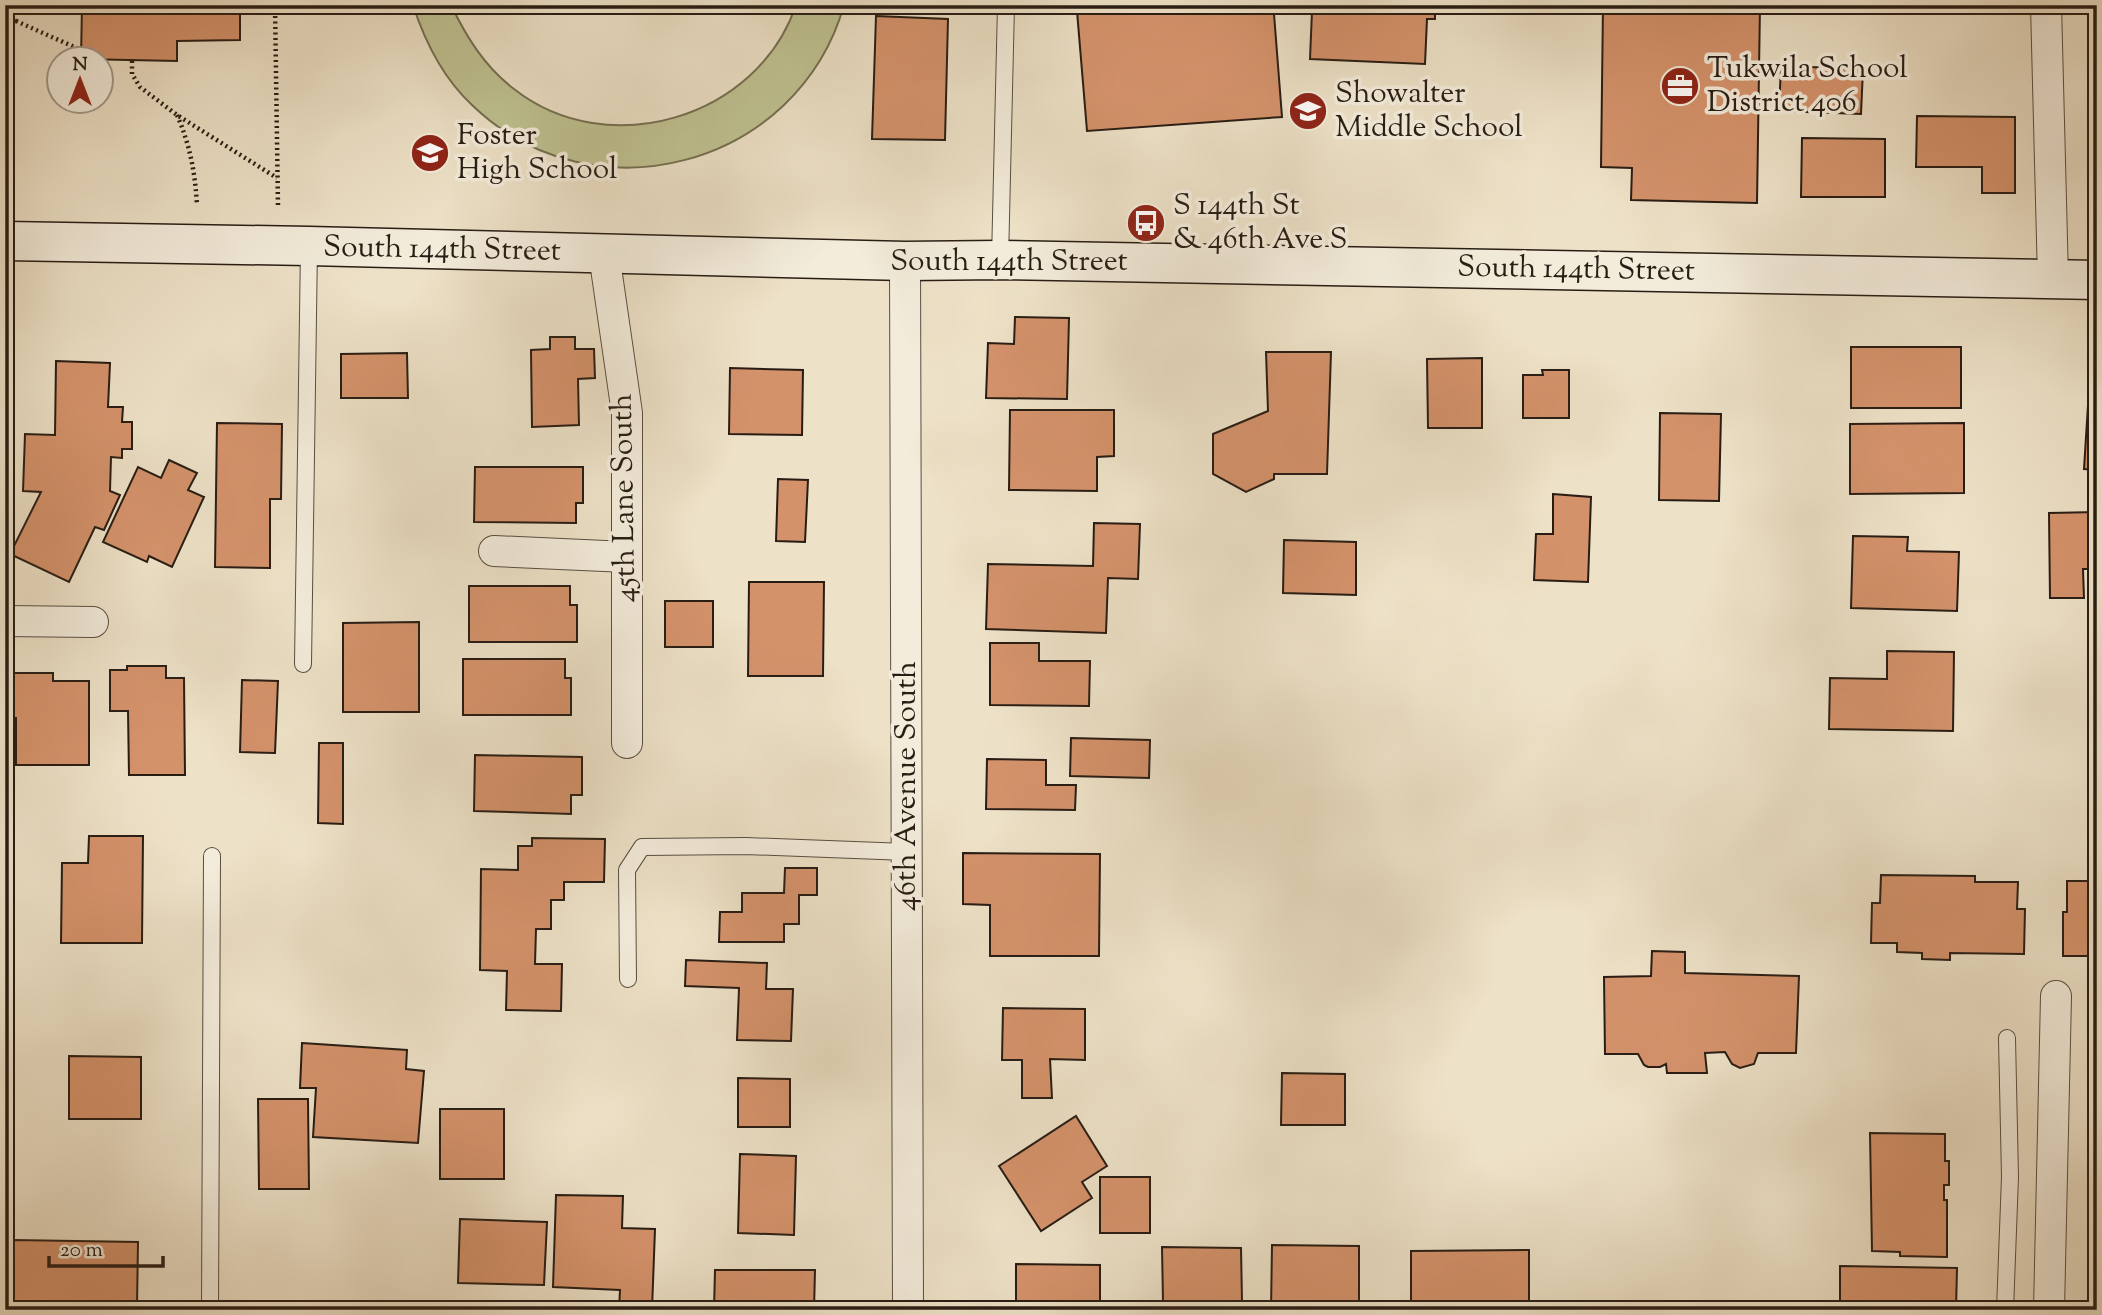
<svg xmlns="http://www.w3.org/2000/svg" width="2102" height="1315" font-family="'Sorts Mill Goudy',serif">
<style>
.green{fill:#bfc191;stroke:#746f52;stroke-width:2}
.building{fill:#d4926b;stroke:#281d14;stroke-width:2}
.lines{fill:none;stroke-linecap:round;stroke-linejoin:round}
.lane-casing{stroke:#594e41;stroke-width:18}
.street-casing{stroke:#594e41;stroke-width:32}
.secondary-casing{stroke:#281d14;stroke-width:41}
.path{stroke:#281d14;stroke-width:4.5;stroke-dasharray:2 3.5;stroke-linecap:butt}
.lane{stroke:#f3ecdb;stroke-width:16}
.street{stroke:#f3ecdb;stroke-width:30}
.secondary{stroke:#f3ecdb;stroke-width:38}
.labels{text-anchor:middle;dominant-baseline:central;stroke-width:7;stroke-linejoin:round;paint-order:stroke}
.poi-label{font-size:30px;fill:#281d14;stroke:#f3ecdb;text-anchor:start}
.street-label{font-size:30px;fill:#281d14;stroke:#f3ecdb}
</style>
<rect width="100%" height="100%" fill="#ede1c7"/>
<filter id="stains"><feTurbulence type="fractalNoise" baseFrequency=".00286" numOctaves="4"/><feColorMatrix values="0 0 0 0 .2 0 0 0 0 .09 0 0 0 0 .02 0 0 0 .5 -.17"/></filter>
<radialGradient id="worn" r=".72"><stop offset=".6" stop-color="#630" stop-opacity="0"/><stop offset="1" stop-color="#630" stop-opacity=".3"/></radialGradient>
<path class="green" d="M 413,5 L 451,5 C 467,38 485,67 514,89 C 608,163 758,118 796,5 L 844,5 C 798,167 593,222 472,105 C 443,78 425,42 413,5 Z"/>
<g class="building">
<path d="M 82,5 L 240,5 L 240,40 L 177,41 L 177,61 L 81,59 Z"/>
<path d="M 1083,5 L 1435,5 L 1435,19 L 1427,19 L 1425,64 L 1310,59 L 1312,11 L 1274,14 L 1282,117 L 1087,131 L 1077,11 L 1083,10 Z"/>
<path d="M 1603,5 L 1760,5 L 1757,203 L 1631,200 L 1632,168 L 1601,167 Z"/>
<path d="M 876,16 L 948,19 L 945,140 L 872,139 Z"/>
<path d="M 1781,66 L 1863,69 L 1861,114 L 1779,111 Z"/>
<path d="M 1917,116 L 2015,117 L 2015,193 L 1982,193 L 1982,167 L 1916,167 Z"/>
<path d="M 1802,138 L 1885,139 L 1885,197 L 1801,197 Z"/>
<path d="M 1015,317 L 1069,318 L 1067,399 L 986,398 L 988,343 L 1014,344 Z"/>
<path d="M 550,337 L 575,337 L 575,349 L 594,349 L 595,378 L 578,379 L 579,425 L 532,427 L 531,350 L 550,349 Z"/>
<rect x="1851" y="347" width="110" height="61"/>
<path d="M 1266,352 L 1331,352 L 1327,474 L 1274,474 L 1274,479 L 1246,492 L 1213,474 L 1213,434 L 1268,411 Z"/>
<path d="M 407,353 L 408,398 L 341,398 L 341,354 Z"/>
<path d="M 1482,358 L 1482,428 L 1428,428 L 1427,359 Z"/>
<path d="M 56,361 L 110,363 L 108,407 L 123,407 L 122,422 L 132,422 L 132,449 L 122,449 L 122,458 L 111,457 L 110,491 L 120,495 L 104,530 L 95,527 L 69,582 L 10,554 L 41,492 L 23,491 L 25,434 L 55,435 Z"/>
<path d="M 730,368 L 803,370 L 802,435 L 729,434 Z"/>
<path d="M 1542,370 L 1569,370 L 1569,418 L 1523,418 L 1523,375 L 1543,375 Z"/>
<path d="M 2088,405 L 2097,406 L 2097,470 L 2084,469 Z"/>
<path d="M 1010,410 L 1114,410 L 1114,456 L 1097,457 L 1097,491 L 1009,490 Z"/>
<path d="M 1660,413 L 1721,414 L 1719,501 L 1659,500 Z"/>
<path d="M 217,423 L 282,424 L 281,499 L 270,499 L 270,568 L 215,567 Z"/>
<path d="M 1964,423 L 1964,493 L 1850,494 L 1850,424 Z"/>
<path d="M 169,460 L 197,473 L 188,490 L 204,497 L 172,567 L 149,556 L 147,562 L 103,542 L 138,467 L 161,478 Z"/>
<path d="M 475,467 L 583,467 L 583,503 L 576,503 L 576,523 L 474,522 Z"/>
<path d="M 778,479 L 808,480 L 805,542 L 776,541 Z"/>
<path d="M 1553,494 L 1591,497 L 1588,582 L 1534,580 L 1536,534 L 1553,534 Z"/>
<path d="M 2097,512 L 2097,569 L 2083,569 L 2084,598 L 2050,598 L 2049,513 Z"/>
<path d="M 1094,523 L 1140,524 L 1138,579 L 1108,578 L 1106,633 L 986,629 L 988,564 L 1093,566 Z"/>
<path d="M 1853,536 L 1908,537 L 1907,551 L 1959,552 L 1957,611 L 1851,608 Z"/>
<path d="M 1284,540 L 1356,542 L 1356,595 L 1283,593 Z"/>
<path d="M 749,582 L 824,582 L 823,676 L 748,676 Z"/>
<path d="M 469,586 L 570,586 L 570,605 L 577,605 L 577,642 L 469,642 Z"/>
<rect x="665" y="601" width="48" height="46"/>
<path d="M 419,622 L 419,712 L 343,712 L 343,623 Z"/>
<path d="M 990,643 L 1039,643 L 1039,661 L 1090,661 L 1089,706 L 990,705 Z"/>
<path d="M 1887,651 L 1954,652 L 1953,731 L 1829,729 L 1830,678 L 1887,679 Z"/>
<path d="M 463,659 L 565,659 L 565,678 L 571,678 L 571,715 L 463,715 Z"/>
<path d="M 127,666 L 166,666 L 166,678 L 184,678 L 185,775 L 129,775 L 128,711 L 110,711 L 110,670 L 127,670 Z"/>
<path d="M 14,673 L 53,673 L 53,681 L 89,681 L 89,765 L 16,765 L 16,718 L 5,718 L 5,678 L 14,678 Z"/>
<path d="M 242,680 L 278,681 L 275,753 L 240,752 Z"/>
<path d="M 1071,738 L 1150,740 L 1149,778 L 1070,776 Z"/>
<path d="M 319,743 L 343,743 L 343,824 L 318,823 Z"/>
<path d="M 475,755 L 582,757 L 582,795 L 571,795 L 571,814 L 474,811 Z"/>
<path d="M 987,759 L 1046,760 L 1046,785 L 1076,785 L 1075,810 L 986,809 Z"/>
<path d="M 2095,790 L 2097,790 L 2097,841 L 2094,841 Z"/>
<path d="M 89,836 L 143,836 L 142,943 L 61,943 L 62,863 L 88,863 Z"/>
<path d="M 532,838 L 605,839 L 604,882 L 564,882 L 564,900 L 551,900 L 551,929 L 536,929 L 535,964 L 562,964 L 561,1011 L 506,1010 L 507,971 L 480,970 L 481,869 L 518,870 L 518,846 L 532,846 Z"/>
<path d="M 963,853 L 1100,854 L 1099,956 L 990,956 L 990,905 L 963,904 Z"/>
<path d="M 785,868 L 817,868 L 817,895 L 799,895 L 799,924 L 784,924 L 784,942 L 719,942 L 720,912 L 742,912 L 742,893 L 784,893 Z"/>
<path d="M 1881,875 L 1975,876 L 1975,882 L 2018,882 L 2017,909 L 2025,909 L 2024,954 L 1950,953 L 1950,960 L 1922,959 L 1922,953 L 1897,952 L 1897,943 L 1871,943 L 1872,903 L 1880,903 Z"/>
<path d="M 2067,881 L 2097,881 L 2097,956 L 2063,956 L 2063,912 L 2067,912 Z"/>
<path d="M 1652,951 L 1685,952 L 1685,973 L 1799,976 L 1796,1053 L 1758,1053 L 1754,1064 L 1740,1068 L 1732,1064 L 1725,1052 L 1705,1053 L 1707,1073 L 1667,1073 L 1666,1064 L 1660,1067 L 1648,1067 L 1644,1065 L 1638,1054 L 1605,1054 L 1604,977 L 1651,976 Z"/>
<path d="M 686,960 L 767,963 L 766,989 L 793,989 L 791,1041 L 737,1040 L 739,988 L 685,986 Z"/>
<path d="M 1003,1008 L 1085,1009 L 1085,1060 L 1050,1059 L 1052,1098 L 1022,1098 L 1022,1060 L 1002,1060 Z"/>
<path d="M 302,1043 L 407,1050 L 406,1069 L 424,1071 L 418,1143 L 313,1137 L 316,1088 L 300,1088 Z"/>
<path d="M 69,1056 L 141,1057 L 141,1119 L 69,1119 Z"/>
<path d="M 1282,1073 L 1345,1074 L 1345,1125 L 1281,1125 Z"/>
<path d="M 738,1078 L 790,1079 L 790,1127 L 738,1127 Z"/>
<path d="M 258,1099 L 308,1099 L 309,1189 L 259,1189 Z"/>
<rect x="440" y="1109" width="64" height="70"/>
<path d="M 1076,1116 L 1107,1166 L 1082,1182 L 1092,1198 L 1041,1231 L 999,1166 Z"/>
<path d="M 1870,1133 L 1945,1134 L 1945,1161 L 1949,1161 L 1949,1185 L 1944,1185 L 1944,1200 L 1947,1200 L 1947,1257 L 1900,1256 L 1900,1252 L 1872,1251 Z"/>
<path d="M 740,1154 L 796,1156 L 794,1235 L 738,1233 Z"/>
<rect x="1100" y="1177" width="50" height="56"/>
<path d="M 556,1195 L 623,1196 L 622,1228 L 655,1229 L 652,1310 L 619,1310 L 620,1290 L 553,1287 Z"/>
<path d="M 460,1219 L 547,1222 L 544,1285 L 458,1283 Z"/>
<path d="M 13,1240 L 138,1242 L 137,1307 L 12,1306 Z"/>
<path d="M 1272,1245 L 1359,1246 L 1359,1310 L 1271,1310 Z"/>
<path d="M 1162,1247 L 1241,1248 L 1242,1301 L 1163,1301 Z"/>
<path d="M 1529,1250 L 1529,1306 L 1411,1307 L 1411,1251 Z"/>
<path d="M 1016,1264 L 1100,1265 L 1100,1310 L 1016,1310 Z"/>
<path d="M 1840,1266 L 1957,1268 L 1956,1310 L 1840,1310 Z"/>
<path d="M 715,1270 L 815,1270 L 814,1310 L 714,1310 Z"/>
</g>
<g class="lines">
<g class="lane-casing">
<g id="lane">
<path d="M 1000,260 L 1006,5"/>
<path d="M 303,664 L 309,246"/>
<path d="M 628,979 L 627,870 L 642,847 L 746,846 L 907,852"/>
<path d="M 210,1310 L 212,856"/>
<path d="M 2005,1310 L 2010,1177 L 2007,1038"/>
</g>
</g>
<g class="street-casing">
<g id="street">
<path d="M 2046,5 L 2053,279"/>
<path d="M 604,254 L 627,413 L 627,743"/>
<path d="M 905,261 L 908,1310"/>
<path d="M 494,551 L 627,557"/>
<path d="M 5,621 L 93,622"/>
<path d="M 2049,1310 L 2056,996"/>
</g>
</g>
<g class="secondary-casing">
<path id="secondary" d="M 5,241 L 309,246 L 905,261 L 1000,260 L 2097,280"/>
</g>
<g class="path">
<path d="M 275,5 L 278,206"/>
<path d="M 5,7 L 16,21 L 5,21"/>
<path d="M 16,21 L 81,50"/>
<path d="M 132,61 L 132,74 L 140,87 L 177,115 L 277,178"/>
<path d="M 177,115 C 190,145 195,172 197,205"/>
</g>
<use href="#lane" class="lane"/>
<use href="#street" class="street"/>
<use href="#secondary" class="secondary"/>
</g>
<defs>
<g id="office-disc" transform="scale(2.0125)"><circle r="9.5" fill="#8f2418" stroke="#f3ecdb"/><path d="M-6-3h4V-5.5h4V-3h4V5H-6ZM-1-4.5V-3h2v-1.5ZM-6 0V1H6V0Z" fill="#fff"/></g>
<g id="school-disc" transform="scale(2.0125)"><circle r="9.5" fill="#8f2418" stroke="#f3ecdb"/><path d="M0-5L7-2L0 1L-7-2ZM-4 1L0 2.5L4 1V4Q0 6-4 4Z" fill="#fff"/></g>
<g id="bus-disc" transform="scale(2.0125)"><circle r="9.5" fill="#8f2418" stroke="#f3ecdb"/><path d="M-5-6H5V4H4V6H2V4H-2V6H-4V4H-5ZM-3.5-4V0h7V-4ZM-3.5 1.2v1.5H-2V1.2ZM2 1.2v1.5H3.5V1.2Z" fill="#fff"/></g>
</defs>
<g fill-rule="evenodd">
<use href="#office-disc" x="1680" y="86"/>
<use href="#school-disc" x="1308" y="111"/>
<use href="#school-disc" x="430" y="153"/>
<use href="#bus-disc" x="1146" y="223"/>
</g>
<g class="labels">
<g class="poi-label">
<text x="1707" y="69">Tukwila School<tspan x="1707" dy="34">District 406</tspan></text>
<text x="1335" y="94">Showalter<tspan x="1335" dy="34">Middle School</tspan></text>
<text x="457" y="136">Foster<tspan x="457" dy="34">High School</tspan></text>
<text x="1173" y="206">S 144th St<tspan x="1173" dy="34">&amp; 46th Ave S</tspan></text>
</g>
<g class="street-label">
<text transform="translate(442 250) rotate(1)">South 144th Street</text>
<text x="1009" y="262">South 144th Street</text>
<text transform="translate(1576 270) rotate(1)">South 144th Street</text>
<text transform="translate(625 498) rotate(-91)">45th Lane South</text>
<text transform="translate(907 786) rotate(-90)">46th Avenue South</text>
</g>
</g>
<rect width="2102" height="1315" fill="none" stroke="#ede1c7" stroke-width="28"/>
<rect x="7" y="7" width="2088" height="1301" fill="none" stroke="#281d14" stroke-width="3.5"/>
<rect x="14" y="14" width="2074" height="1287" fill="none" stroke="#281d14" stroke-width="2"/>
<g transform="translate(80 80)"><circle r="33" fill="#f3ecdb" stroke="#a2998b" stroke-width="2"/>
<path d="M0-5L12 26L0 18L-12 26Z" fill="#8f2418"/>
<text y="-10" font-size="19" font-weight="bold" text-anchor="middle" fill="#281d14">N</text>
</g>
<path d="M49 1256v10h114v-10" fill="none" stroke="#281d14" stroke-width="3.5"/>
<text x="60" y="1256" font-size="21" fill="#281d14" stroke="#f3ecdb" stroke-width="5" paint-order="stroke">20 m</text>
<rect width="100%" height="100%" filter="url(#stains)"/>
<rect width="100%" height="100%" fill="url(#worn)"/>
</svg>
